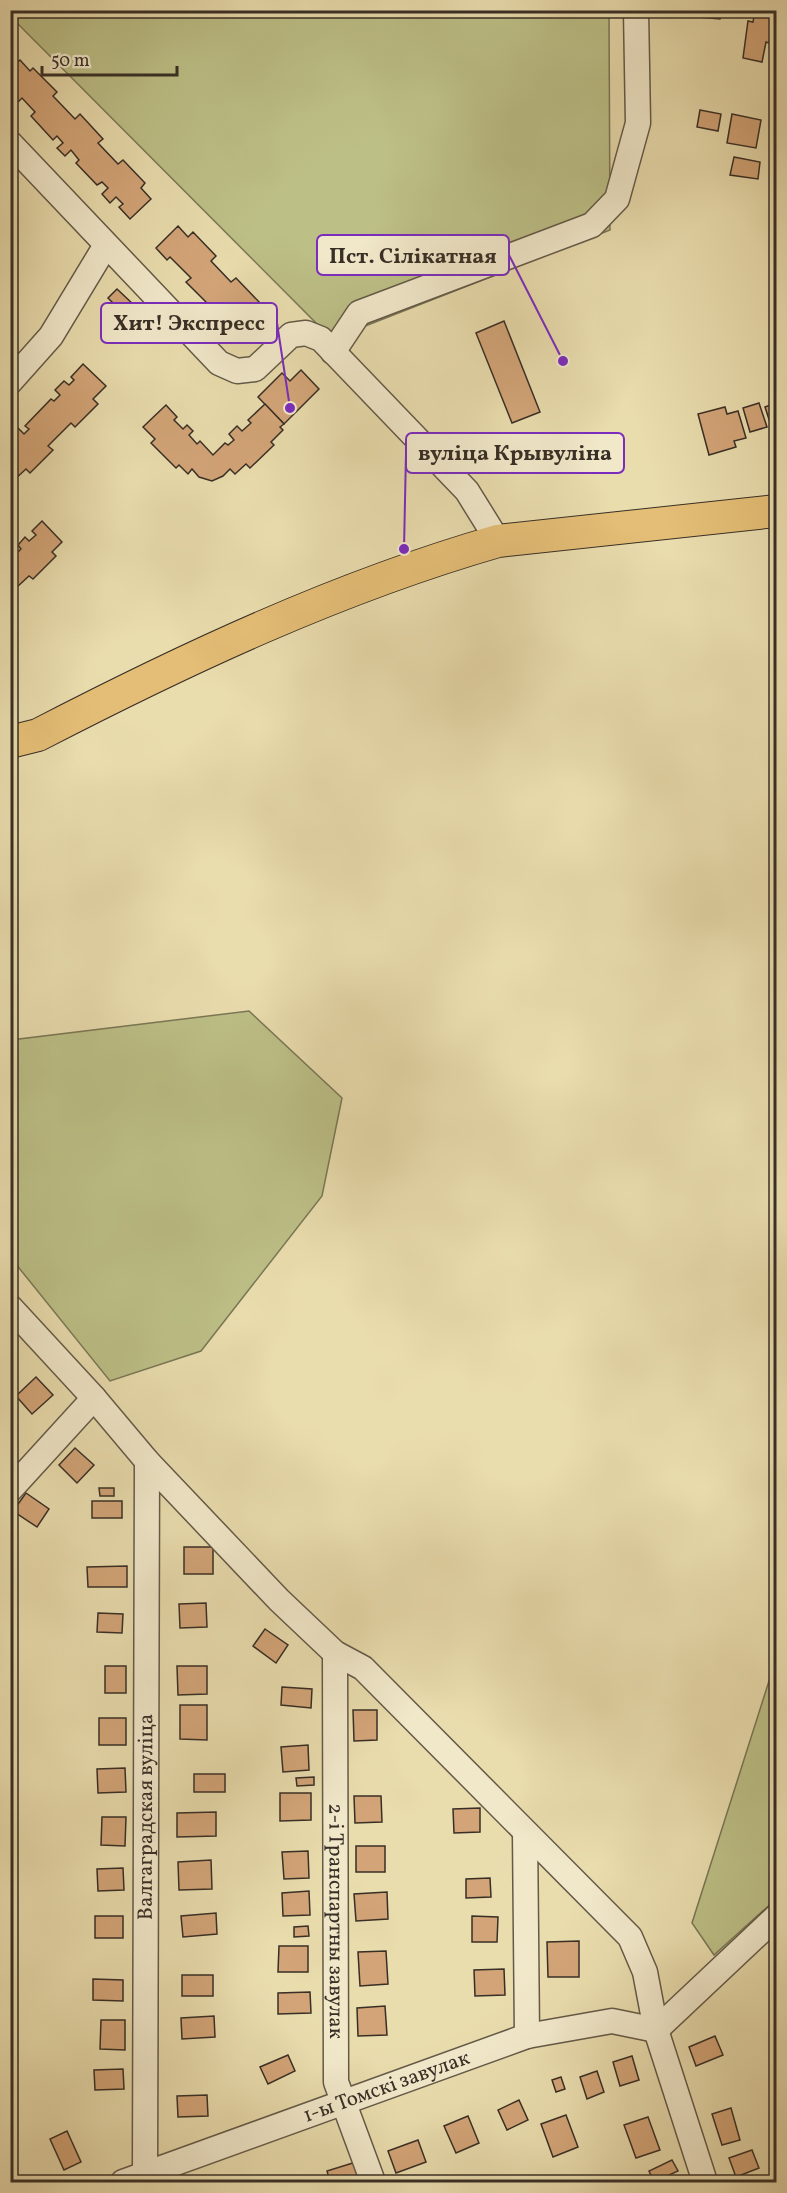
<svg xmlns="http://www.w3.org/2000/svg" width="787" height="2193" font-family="Vollkorn,serif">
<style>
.green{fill:#bcbf86;stroke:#7a7756;stroke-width:1.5}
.building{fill:#d2a477;stroke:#382f26;stroke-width:1.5}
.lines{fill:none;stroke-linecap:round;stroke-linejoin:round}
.minor-casing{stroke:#645a48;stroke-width:27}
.major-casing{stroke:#382f26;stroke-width:34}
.minor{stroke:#f1e8ca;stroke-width:24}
.major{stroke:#e4be76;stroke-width:32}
.labels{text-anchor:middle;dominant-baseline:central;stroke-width:4.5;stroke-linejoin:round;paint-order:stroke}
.street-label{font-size:21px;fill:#382f26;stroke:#f1e8ca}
.leader{fill:none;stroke:#7b2cbf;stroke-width:2}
.callout-dot{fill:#7b2cbf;stroke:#f1e8ca;stroke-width:2}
.callout{fill:#f1e8ca;stroke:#7b2cbf;stroke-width:2}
.callout-label{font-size:22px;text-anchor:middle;font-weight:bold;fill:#382f26}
</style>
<rect width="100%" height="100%" fill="#e9dcad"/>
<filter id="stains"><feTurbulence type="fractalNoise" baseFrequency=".00333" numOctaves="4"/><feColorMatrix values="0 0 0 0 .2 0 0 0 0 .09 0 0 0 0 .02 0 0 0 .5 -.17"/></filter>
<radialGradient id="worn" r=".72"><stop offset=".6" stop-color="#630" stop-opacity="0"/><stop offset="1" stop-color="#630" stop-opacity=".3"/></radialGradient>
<g class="green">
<path d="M 10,11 L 609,11 L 610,230 L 332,339 L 11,17 Z"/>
<path d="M 249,1011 L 342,1098 L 322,1196 L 201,1351 L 110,1381 L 11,1258 L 11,1040 Z"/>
<path d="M 776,1659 L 776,1899 L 714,1955 L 692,1923 Z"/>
</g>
<g class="building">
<path d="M 688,10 L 721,10 L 720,19 L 687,16 Z"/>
<path d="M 755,10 L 775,10 L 769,43 L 766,42 L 762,62 L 743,58 L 748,21 L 753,22 Z"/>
<path d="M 20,60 L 30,71 L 33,68 L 57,92 L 53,96 L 75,119 L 80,114 L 103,139 L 98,143 L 118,164 L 123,160 L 145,183 L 141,188 L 151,199 L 130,219 L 119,207 L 123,204 L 116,197 L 110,203 L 102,194 L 108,188 L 102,182 L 97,185 L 76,163 L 79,160 L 71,150 L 65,156 L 57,148 L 63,143 L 57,136 L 53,140 L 31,116 L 35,112 L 22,98 L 15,105 L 10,101 L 10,95 L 15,91 L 10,93 L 10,69 Z"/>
<path d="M 700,110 L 721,114 L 718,131 L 697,127 Z"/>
<path d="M 732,114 L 761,120 L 756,148 L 727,143 Z"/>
<path d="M 734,157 L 760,162 L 758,179 L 730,175 Z"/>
<path d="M 178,226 L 188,237 L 193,232 L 216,256 L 211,261 L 231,282 L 236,278 L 260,303 L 256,307 L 267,318 L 244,341 L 232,329 L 236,326 L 213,303 L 210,306 L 186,282 L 191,278 L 170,257 L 167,260 L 156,248 Z"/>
<path d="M 117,289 L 134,305 L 125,315 L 108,298 Z"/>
<path d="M 504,321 L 540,412 L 512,423 L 476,333 Z"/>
<path d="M 83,364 L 106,386 L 93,399 L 98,404 L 75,427 L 71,423 L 48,446 L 53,450 L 30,473 L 26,469 L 13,481 L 10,478 L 10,447 L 13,444 L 10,442 L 10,434 L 17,427 L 24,434 L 29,429 L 25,426 L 51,399 L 54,401 L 60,395 L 55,390 L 64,381 L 69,385 L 74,380 L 71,377 Z"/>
<path d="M 301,370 L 319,389 L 284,424 L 258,397 L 282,373 L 290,381 Z"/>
<path d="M 759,403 L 767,427 L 750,432 L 743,408 Z"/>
<path d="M 776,403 L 776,434 L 774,435 L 765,407 Z"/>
<path d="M 265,404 L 284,424 L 280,427 L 283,430 L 271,442 L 274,445 L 250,468 L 246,464 L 235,474 L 230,469 L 223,476 L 212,481 L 199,477 L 192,469 L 188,474 L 179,465 L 176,468 L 151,443 L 155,439 L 143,427 L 166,405 L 177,417 L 174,420 L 183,429 L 187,425 L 193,431 L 189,435 L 197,444 L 200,441 L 213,455 L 225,443 L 228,445 L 234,440 L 229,434 L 237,426 L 242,431 L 251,423 L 248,420 Z"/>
<path d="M 725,407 L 727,414 L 738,411 L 746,438 L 734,441 L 736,447 L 709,455 L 698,414 Z"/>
<path d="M 42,521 L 62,542 L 52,552 L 56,556 L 33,579 L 29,576 L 17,587 L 13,583 L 10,585 L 10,553 L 14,556 L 21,549 L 18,545 L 25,537 L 29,541 L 36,535 L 32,531 Z"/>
<path d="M 36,1377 L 53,1395 L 32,1414 L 16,1396 Z"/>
<path d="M 75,1448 L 94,1465 L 77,1483 L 59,1465 Z"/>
<path d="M 99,1488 L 114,1488 L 114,1496 L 100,1496 Z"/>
<path d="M 26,1493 L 49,1509 L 37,1527 L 13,1511 Z"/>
<rect x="92" y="1501" width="30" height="17"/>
<rect x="184" y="1547" width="29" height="27"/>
<path d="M 127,1566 L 127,1587 L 88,1587 L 87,1567 Z"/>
<path d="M 206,1603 L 207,1627 L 180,1628 L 179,1604 Z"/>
<path d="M 98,1613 L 123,1614 L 122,1633 L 97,1632 Z"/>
<path d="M 265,1629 L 288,1645 L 276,1663 L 253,1646 Z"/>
<rect x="105" y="1666" width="21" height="27"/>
<path d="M 177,1666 L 207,1666 L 207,1694 L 178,1695 Z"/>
<path d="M 282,1687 L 312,1689 L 311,1708 L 281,1705 Z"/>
<path d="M 180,1705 L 207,1705 L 207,1740 L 180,1739 Z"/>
<path d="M 353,1710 L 377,1710 L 377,1740 L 354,1741 Z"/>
<rect x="99" y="1718" width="27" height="27"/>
<path d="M 308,1745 L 309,1770 L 283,1772 L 281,1747 Z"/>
<path d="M 125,1768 L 126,1792 L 98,1793 L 97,1769 Z"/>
<rect x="194" y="1774" width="31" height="18"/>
<path d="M 314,1777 L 314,1785 L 297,1786 L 296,1778 Z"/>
<path d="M 280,1793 L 311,1793 L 311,1820 L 280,1821 Z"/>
<path d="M 354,1796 L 381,1796 L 382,1822 L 355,1823 Z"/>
<path d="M 480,1808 L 480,1832 L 454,1833 L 453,1809 Z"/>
<path d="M 216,1812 L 216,1836 L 177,1837 L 177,1813 Z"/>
<path d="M 102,1817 L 126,1817 L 125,1846 L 101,1845 Z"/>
<rect x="356" y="1846" width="29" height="26"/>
<path d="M 308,1851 L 309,1878 L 284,1879 L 282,1852 Z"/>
<path d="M 211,1860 L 212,1889 L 179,1890 L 178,1862 Z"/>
<path d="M 123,1868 L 124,1890 L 98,1891 L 97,1869 Z"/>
<path d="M 490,1878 L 491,1897 L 466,1898 L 466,1879 Z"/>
<path d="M 309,1891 L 310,1915 L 283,1916 L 282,1893 Z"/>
<path d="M 387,1892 L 388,1919 L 356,1921 L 354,1894 Z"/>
<path d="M 216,1913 L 217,1934 L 183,1937 L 181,1916 Z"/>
<rect x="95" y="1916" width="28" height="22"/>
<path d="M 472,1916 L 498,1917 L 497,1942 L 472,1942 Z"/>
<path d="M 308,1926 L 309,1936 L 294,1937 L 294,1927 Z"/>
<path d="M 579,1941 L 579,1977 L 548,1977 L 547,1942 Z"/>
<path d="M 279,1946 L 308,1946 L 308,1972 L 278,1972 Z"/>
<path d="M 386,1951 L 388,1984 L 360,1986 L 358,1952 Z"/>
<path d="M 504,1969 L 505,1995 L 475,1996 L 474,1970 Z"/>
<rect x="182" y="1975" width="31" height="21"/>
<path d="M 93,1979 L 123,1980 L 123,2001 L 93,2000 Z"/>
<path d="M 310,1992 L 311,2013 L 278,2014 L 278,1993 Z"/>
<path d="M 385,2006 L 387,2035 L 358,2036 L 357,2008 Z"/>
<path d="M 214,2016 L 215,2037 L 182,2039 L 181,2018 Z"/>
<path d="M 101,2020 L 125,2020 L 125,2050 L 100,2049 Z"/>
<path d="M 715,2036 L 723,2055 L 696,2066 L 689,2047 Z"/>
<path d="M 288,2055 L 295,2071 L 268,2084 L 260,2067 Z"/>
<path d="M 632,2056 L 639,2080 L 620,2086 L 613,2062 Z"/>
<path d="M 123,2069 L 124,2089 L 95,2090 L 94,2070 Z"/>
<path d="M 597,2071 L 604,2092 L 587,2099 L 580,2077 Z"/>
<path d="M 561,2077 L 565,2089 L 556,2092 L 552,2080 Z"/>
<path d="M 207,2095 L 208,2116 L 178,2117 L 177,2096 Z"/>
<path d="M 519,2100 L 528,2120 L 507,2130 L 498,2110 Z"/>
<path d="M 731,2108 L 740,2140 L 722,2145 L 712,2114 Z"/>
<path d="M 566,2115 L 578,2147 L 553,2157 L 541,2124 Z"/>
<path d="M 468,2116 L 479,2143 L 456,2153 L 444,2126 Z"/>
<path d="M 648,2117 L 660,2150 L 636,2158 L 624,2125 Z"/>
<path d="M 67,2131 L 81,2162 L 64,2170 L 50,2139 Z"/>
<path d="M 418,2140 L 426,2162 L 396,2173 L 388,2151 Z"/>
<path d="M 752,2150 L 759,2168 L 736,2177 L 729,2158 Z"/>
<path d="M 672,2160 L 678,2171 L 654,2182 L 649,2171 Z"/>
<path d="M 356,2162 L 362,2182 L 330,2182 L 327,2171 Z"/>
</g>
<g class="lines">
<g class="minor-casing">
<g id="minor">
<path d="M 10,143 L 219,363 L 237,371 L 255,369 L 291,335 L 306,333 L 321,339 L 467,491 L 498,541"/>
<path d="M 333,352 L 359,313 L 592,225 L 617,199 L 638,123 L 636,10"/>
<path d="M 10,382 L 51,336 L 106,245"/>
<path d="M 10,1307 L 94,1398 L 147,1461 L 279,1600 L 335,1653 L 363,1668 L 630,1937 L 645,1972 L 656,2030 L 705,2182"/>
<path d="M 10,1490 L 94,1398"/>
<path id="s1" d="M 335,1653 L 336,2082 L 373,2182"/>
<path d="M 525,1832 L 527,2036"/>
<path d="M 656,2030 L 776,1917"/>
<path id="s2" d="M 145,2174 L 147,1461"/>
<path id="s3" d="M 123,2182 L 527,2036 L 612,2021 L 656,2030"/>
</g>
</g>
<g class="major-casing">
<path id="major" d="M 10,742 L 38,735 C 185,659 338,587 498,541 L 776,511"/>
</g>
<use href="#minor" class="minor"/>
<use href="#major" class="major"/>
</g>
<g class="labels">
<g class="street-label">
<text stroke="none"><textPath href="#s2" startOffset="357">Валгаградская вуліца</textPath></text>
<text stroke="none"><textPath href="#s1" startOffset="268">2-і Транспартны завулак</textPath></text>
<text stroke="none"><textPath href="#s3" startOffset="280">1-ы Томскі завулак</textPath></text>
</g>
</g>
<path class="leader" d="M563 361L509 255M290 408L277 323M404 549L406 453"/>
<g class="callout-dot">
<circle cx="563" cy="361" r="6"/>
<circle cx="290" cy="408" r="6"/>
<circle cx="404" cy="549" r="6"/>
</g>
<g class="callout">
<rect x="317" y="235" width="192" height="40" rx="6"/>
<rect x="101" y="303" width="176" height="40" rx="6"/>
<rect x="406" y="433" width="218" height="40" rx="6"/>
</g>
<g class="callout-label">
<text x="413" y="263">Пст. Сілікатная</text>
<text x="189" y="330">Хит! Экспресс</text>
<text x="515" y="460">вуліца Крывуліна</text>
</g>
<rect width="787" height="2193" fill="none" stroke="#e9dcad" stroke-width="36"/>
<rect x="12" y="12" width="763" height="2169" fill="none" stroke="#382f26" stroke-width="3"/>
<rect x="18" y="18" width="751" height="2157" fill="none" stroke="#382f26" stroke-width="1.5"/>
<path d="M42 66v9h135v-9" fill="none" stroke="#382f26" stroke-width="3"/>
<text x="51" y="66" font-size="18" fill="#382f26" stroke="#f1e8ca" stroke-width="4.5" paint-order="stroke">50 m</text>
<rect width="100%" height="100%" filter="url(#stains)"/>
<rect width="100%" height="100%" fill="url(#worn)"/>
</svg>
